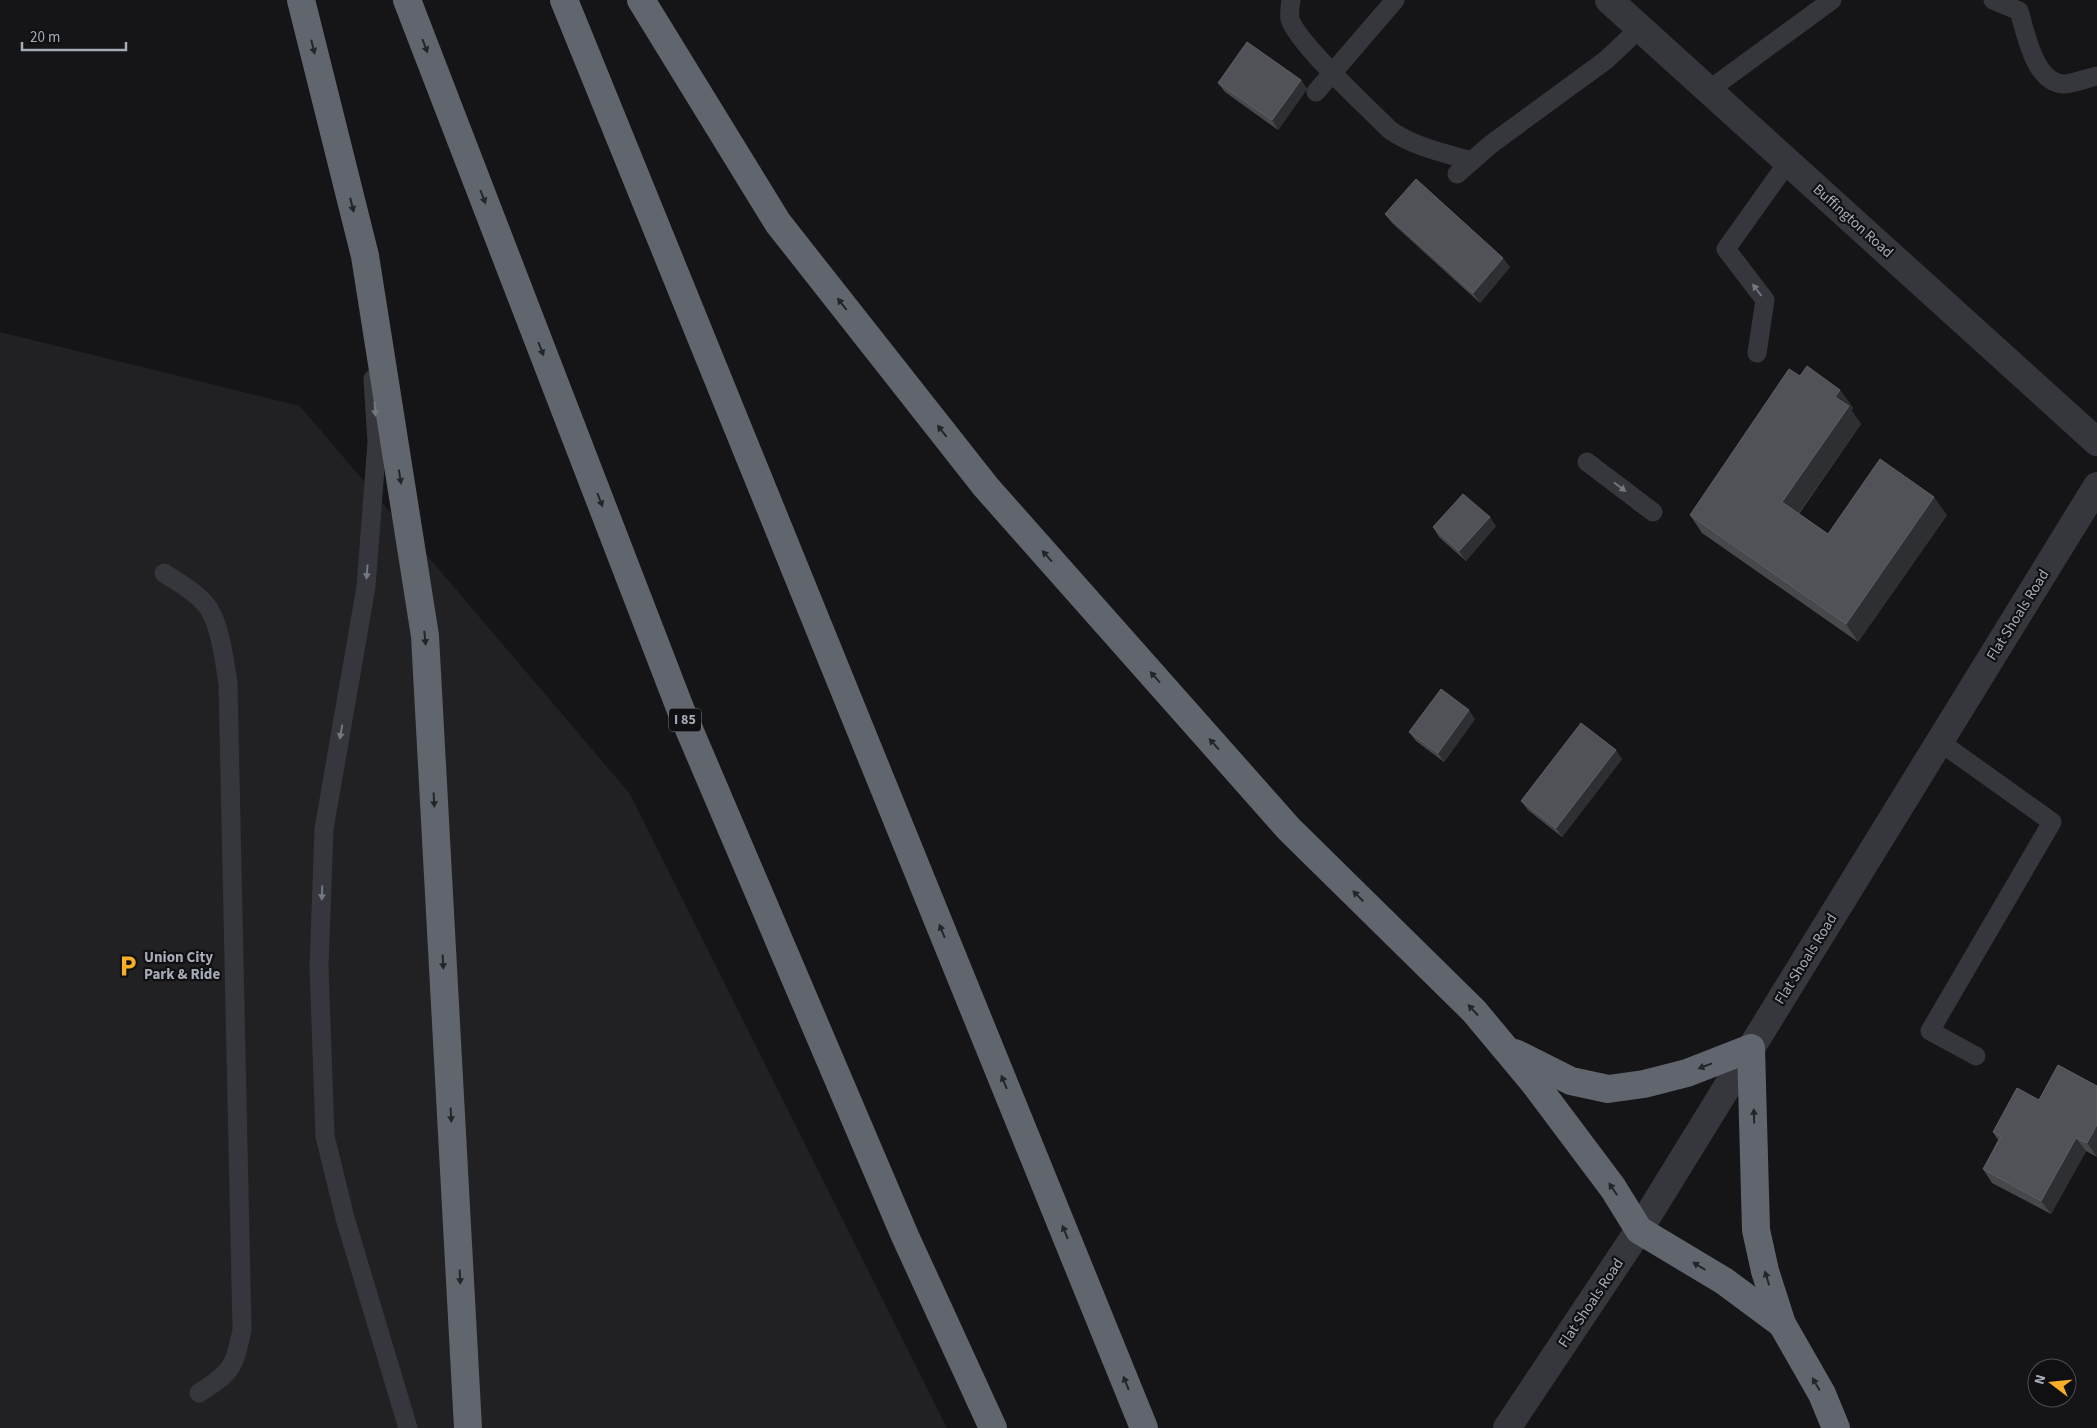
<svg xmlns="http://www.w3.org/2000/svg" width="2097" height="1428" font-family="'Source Sans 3',sans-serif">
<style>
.built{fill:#212124}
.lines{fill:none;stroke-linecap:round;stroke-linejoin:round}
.service{stroke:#35373c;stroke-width:19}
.tertiary{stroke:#35373c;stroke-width:28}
.motorway{stroke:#61656d;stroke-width:28}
.wall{fill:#46484c}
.shaded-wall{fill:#2e2f32}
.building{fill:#515258;stroke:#5e6066}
.oneway{fill:#242529}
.oneway2{fill:#737780}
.labels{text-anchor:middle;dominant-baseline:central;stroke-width:4.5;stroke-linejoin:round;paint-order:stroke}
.shield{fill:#101012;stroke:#797d86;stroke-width:1}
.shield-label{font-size:14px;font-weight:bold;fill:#a6acb7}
.street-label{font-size:15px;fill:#a6acb7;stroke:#101012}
.poi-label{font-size:15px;font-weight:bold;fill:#a6acb7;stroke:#101012;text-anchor:start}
</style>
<rect width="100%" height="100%" fill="#151517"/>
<path class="built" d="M 0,332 L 300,406 L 299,405 L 630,794 L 947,1428 L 0,1428 Z"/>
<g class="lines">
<g class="service">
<path d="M 1291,0 C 1290,6 1289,13 1290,19 C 1297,43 1369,109 1390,130 C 1414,147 1444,153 1472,161"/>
<path d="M 1993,0 L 2019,11 C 2026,33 2034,82 2063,84 C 2073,84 2087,78 2097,76"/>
<path d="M 1709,90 L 1832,0"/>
<path d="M 1316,92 L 1395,0"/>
<path d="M 1457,174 L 1490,145 L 1606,60 L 1640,28"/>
<path d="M 1757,353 L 1765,300 L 1726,249 L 1788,162"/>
<path d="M 373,379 L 377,442 L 366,587 L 324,829 L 319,966 L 325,1136 L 345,1218 L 408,1428"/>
<path d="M 1587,462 L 1653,512"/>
<path d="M 164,573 C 179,583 196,592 207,606 C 220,623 225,663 228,684 L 242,1330 C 234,1368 232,1372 199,1393"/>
<path d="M 1940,742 L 2052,822 L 1930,1031 L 1976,1056"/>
</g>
<g class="tertiary">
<path d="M 1609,0 L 2097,442"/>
<path d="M 1507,1428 L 1639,1230 L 2097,486"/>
</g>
<g class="motorway">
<path d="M 301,0 L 365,256 L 425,636 L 468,1428"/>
<path d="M 407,0 L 680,708 L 905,1236 L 993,1428"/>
<path d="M 564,0 L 1144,1428"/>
<path d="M 641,0 L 778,223 L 986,487 L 1289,829 L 1474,1011 L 1535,1084 L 1613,1188 L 1639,1230 L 1724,1281 L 1782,1324"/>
<path d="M 1515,1053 L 1571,1081 L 1608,1089 L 1644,1084 L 1687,1073 L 1751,1048 L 1756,1230 L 1765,1271 L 1782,1324 L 1822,1394 L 1836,1428"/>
</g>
</g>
<g class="wall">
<path d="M 1301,80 L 1307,89 L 1278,130 L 1225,92 L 1218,83 Z"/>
<path d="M 1385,214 L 1510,267 L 1480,303 L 1392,223 Z"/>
<path d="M 1840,390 L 1853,408 L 1851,410 L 1861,424 L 1799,514 L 1828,534 L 1947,515 L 1858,642 L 1702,533 L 1690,515 Z"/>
<path d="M 1496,526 L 1466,561 L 1439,537 L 1433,527 Z"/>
<path d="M 1475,719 L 1444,762 L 1416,741 L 1409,732 Z"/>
<path d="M 1622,759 L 1562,837 L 1528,810 L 1521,801 Z"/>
<path d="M 2058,1065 L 2097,1157 L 2086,1151 L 2051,1214 L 1992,1183 L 1983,1169 L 1998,1140 L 1993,1132 L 2039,1100 Z"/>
</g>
<g class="shaded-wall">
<path d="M 1301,80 L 1307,89 L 1278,130 L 1272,120 Z"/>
<path d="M 1503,258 L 1510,267 L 1480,303 L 1473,293 Z"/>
<path d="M 1840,390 L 1853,408 L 1851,410 L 1861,424 L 1794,520 L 1782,502 L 1835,397 Z"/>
<path d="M 1934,497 L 1947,515 L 1858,642 L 1846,624 Z"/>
<path d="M 1490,517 L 1496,526 L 1466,561 L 1459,551 Z"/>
<path d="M 1469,710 L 1475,719 L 1444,762 L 1438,753 Z"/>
<path d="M 1616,750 L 1622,759 L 1562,837 L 1556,828 Z"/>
<path d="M 2097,1125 L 2097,1157 L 2087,1143 Z"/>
<path d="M 2076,1138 L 2086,1151 L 2051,1214 L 2041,1201 Z"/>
</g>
<g class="building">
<path d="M 1247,42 L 1301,80 L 1272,120 L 1218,83 Z"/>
<path d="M 1416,179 L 1503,258 L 1473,293 L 1385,214 Z"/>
<path d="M 1807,366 L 1840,390 L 1835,397 L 1849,406 L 1782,502 L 1828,534 L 1880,459 L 1934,497 L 1846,624 L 1690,515 L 1789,369 L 1800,376 Z"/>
<path d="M 1463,494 L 1490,517 L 1459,551 L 1433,527 Z"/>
<path d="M 1441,689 L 1469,710 L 1438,753 L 1409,732 Z"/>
<path d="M 1581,723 L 1616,750 L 1556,828 L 1521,801 Z"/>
<path d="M 2058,1065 L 2097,1086 L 2097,1125 L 2087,1143 L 2076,1138 L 2041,1201 L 1983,1169 L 2001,1137 L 1993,1132 L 2017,1088 L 2039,1100 Z"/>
</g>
<defs><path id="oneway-solid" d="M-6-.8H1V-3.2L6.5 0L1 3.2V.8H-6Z" transform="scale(1.25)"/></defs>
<g class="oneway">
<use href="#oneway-solid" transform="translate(425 46) rotate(69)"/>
<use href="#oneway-solid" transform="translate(313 47) rotate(76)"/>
<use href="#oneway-solid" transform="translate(483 197) rotate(69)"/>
<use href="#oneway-solid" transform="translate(352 205) rotate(76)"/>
<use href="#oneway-solid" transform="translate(842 304) rotate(-128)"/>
<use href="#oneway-solid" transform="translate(541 349) rotate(69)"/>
<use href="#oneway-solid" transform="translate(942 431) rotate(-128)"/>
<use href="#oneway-solid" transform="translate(400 477) rotate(81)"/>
<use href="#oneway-solid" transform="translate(600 500) rotate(69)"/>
<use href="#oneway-solid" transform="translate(1047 556) rotate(-132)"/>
<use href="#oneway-solid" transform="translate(425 638) rotate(84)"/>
<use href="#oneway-solid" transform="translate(1155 677) rotate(-132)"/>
<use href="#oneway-solid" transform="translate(1214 744) rotate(-132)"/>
<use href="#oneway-solid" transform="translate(434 800) rotate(87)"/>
<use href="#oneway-solid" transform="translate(1358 896) rotate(-135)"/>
<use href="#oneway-solid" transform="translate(942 931) rotate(-112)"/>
<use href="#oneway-solid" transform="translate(443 962) rotate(87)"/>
<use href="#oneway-solid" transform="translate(1473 1010) rotate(-133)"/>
<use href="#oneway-solid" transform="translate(1705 1066) rotate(159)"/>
<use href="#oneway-solid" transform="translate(1004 1082) rotate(-112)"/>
<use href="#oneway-solid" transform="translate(451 1115) rotate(87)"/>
<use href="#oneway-solid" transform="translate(1754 1116) rotate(-92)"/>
<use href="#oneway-solid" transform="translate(1613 1189) rotate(-124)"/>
<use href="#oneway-solid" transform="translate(1065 1232) rotate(-112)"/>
<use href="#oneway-solid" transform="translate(1699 1266) rotate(-149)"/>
<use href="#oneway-solid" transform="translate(460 1277) rotate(87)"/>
<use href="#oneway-solid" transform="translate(1767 1278) rotate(-107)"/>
<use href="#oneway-solid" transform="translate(1126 1383) rotate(-112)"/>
<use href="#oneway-solid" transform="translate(1816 1384) rotate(-120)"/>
</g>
<g class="oneway2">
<use href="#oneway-solid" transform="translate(1757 290) rotate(-127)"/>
<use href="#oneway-solid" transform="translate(375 409) rotate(86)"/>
<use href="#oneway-solid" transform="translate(1620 487) rotate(37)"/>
<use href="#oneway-solid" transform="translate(367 572) rotate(94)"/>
<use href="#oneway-solid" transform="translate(341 732) rotate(100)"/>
<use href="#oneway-solid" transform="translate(322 893) rotate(92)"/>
</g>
<defs>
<g id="parking-bare" transform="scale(1.725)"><path d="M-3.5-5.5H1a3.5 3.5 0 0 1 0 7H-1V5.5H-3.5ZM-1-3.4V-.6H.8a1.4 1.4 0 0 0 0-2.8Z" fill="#f9ae2a" stroke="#101012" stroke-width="2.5" paint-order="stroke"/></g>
</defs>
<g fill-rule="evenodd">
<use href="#parking-bare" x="128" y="966"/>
</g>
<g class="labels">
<rect class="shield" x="669" y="708.5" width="32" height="23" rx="4"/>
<g class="shield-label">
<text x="685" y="720">I 85</text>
</g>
<g class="street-label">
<text transform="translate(1853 221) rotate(42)">Buffington Road</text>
<text transform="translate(2018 615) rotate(-58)">Flat Shoals Road</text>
<text transform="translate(1806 959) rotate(-58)">Flat Shoals Road</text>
<text transform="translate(1591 1303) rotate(-56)">Flat Shoals Road</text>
</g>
<g class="poi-label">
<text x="144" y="957">Union City<tspan x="144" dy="17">Park &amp; Ride</tspan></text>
</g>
</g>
<g transform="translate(2052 1383) rotate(286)"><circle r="24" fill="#101012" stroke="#4c4e54"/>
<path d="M0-4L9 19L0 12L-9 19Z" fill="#f9ae2a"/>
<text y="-8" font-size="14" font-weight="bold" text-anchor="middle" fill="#a6acb7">N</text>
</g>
<path d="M22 42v8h104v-8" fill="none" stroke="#a6acb7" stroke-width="2.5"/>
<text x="30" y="42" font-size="15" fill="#a6acb7" stroke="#101012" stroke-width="4" paint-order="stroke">20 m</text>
</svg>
